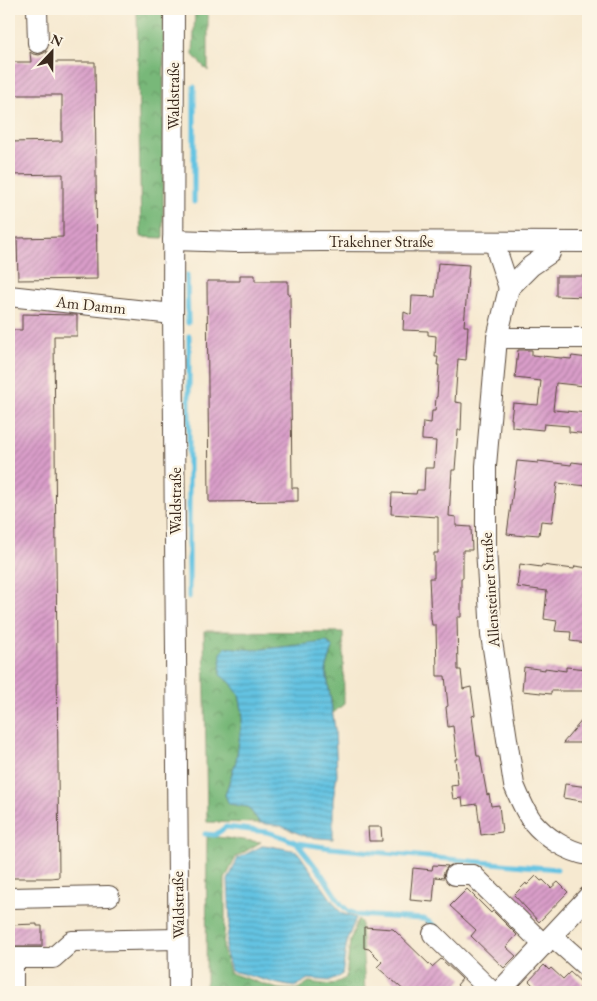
<svg xmlns="http://www.w3.org/2000/svg" width="597" height="1001" font-family="'EB Garamond',serif">
<style>
.forest{fill:url(#forest-crowns);stroke:#5a714c}
.water{fill:url(#water-rules);stroke:#507680}
.lines{fill:none;stroke-linecap:round;stroke-linejoin:round}
.stream{stroke:#64c3e2;stroke-width:5}
.building{fill:url(#building-hatch)}
.minor-casing{stroke:#574739;stroke-width:22}
.minor{stroke:#fff;stroke-width:20}
.labels{text-anchor:middle;dominant-baseline:central;stroke-width:5;stroke-linejoin:round;paint-order:stroke}
.street-label{font-size:16px;fill:#3b2a1e;stroke:#fcf5e5}
</style>
<defs>
<pattern id="forest-crowns" width="20" height="18" patternUnits="userSpaceOnUse" patternTransform="scale(1.25)"><rect width="20" height="18" fill="#78b879"/><path d="M2 6a3 3 0 1 1 6 0M12 15a3 3 0 1 1 6 0" fill="none" stroke="#649663"/></pattern>
<pattern id="water-rules" width="6" height="5" patternUnits="userSpaceOnUse" patternTransform="scale(1.25)"><rect width="6" height="5" fill="#64c3e2"/><path d="M0 2.5h6" fill="none" stroke="#549fb7"/></pattern>
<pattern id="building-hatch" width="6" height="6" patternUnits="userSpaceOnUse" patternTransform="scale(1.25)"><rect width="6" height="6" fill="#d99dc9"/><path d="M-1 1l2-2M0 6l6-6M5 7l2-2" fill="none" stroke="#b180a3"/></pattern>
</defs>
<rect width="100%" height="100%" fill="#fcf5e5"/>
<filter id="ink" filterUnits="userSpaceOnUse"><feTurbulence type="fractalNoise" baseFrequency=".02" numOctaves="2"/><feDisplacementMap in="SourceGraphic" scale="10" xChannelSelector="R" yChannelSelector="G"/><feConvolveMatrix kernelMatrix="1 2 1 2 8 2 1 2 1" color-interpolation-filters="sRGB"/></filter>
<filter id="wash" filterUnits="userSpaceOnUse"><feTurbulence type="fractalNoise" baseFrequency=".0096" numOctaves="4" result="noise"/><feDisplacementMap in="SourceGraphic" scale="20" xChannelSelector="R" yChannelSelector="G"/><feGaussianBlur stdDeviation="1.12" result="paint"/><feColorMatrix in="noise" values="0 0 0 0 0 0 0 0 0 0 0 0 0 0 0 0 0 1.4 0 .05"/><feComposite in="paint" operator="in"/></filter>
<g filter="url(#wash)">
<rect width="100%" height="100%" fill="#f6e9d0"/>
<g class="forest">
<path d="M 137,9 L 164,9 L 163,238 L 141,237 Z"/>
<path d="M 195,9 L 208,9 L 208,71 L 193,55 Z"/>
<path d="M 204,631 L 343,632 L 344,704 L 333,713 L 326,670 L 333,648 L 328,642 L 254,650 L 226,647 L 231,682 L 239,695 L 243,714 L 236,761 L 225,795 L 229,804 L 248,807 L 260,823 L 207,822 Z"/>
<path d="M 207,836 L 261,842 L 236,857 L 225,879 L 225,919 L 223,950 L 230,973 L 278,989 L 297,990 L 309,982 L 331,985 L 346,978 L 350,941 L 358,919 L 361,922 L 365,992 L 206,992 Z"/>
</g>
<g class="water">
<path d="M 327,642 L 333,648 L 326,670 L 335,729 L 337,774 L 333,800 L 333,839 L 307,837 L 281,826 L 260,823 L 248,807 L 229,804 L 225,795 L 236,761 L 243,714 L 239,695 L 230,682 L 220,675 L 221,653 L 226,647 L 254,650 Z"/>
<path d="M 264,845 L 297,851 L 341,913 L 356,918 L 347,940 L 342,975 L 330,981 L 308,979 L 295,987 C 273,984 253,976 231,971 L 225,950 L 230,920 L 228,880 L 238,858 Z"/>
</g>
<g class="lines">
<g class="stream">
<path d="M 194,87 L 194,202"/>
<path d="M 187,275 L 188,323"/>
<path d="M 189,336 L 189,597"/>
<path d="M 205,834 L 215,835 L 226,827 L 267,832 L 283,837 L 297,843 L 323,876 L 341,904 L 348,911 L 358,915 L 424,919 L 431,923 L 437,928"/>
<path d="M 298,843 L 331,848 L 557,869"/>
</g>
</g>
<g id="blocks">
<g class="building">
<path d="M 47,51 L 47,62 L 95,62 L 97,279 L 18,280 L 17,238 L 63,237 L 63,174 L 9,175 L 9,142 L 62,141 L 62,95 L 9,95 L 9,62 L 31,62 L 30,52 L 33,54 L 39,55 L 44,53 Z"/>
<path d="M 438,263 L 469,265 L 464,326 L 468,326 L 466,360 L 458,359 L 455,402 L 462,403 L 461,430 L 458,430 L 455,470 L 452,470 L 449,516 L 456,517 L 456,526 L 471,527 L 472,550 L 463,550 L 463,578 L 461,578 L 461,617 L 457,617 L 458,670 L 461,670 L 463,689 L 471,687 L 475,715 L 472,716 L 477,756 L 480,756 L 487,795 L 489,794 L 491,806 L 499,805 L 502,832 L 481,835 L 477,804 L 463,806 L 462,798 L 453,799 L 451,786 L 458,785 L 455,759 L 457,759 L 453,726 L 448,727 L 446,707 L 448,706 L 445,676 L 437,676 L 436,625 L 432,625 L 431,618 L 429,578 L 434,578 L 434,553 L 438,553 L 438,517 L 391,514 L 392,493 L 416,494 L 417,490 L 424,490 L 425,468 L 434,468 L 436,441 L 422,440 L 422,436 L 423,422 L 431,423 L 432,411 L 435,411 L 436,397 L 437,397 L 439,365 L 437,365 L 438,357 L 435,357 L 436,336 L 428,335 L 428,331 L 403,330 L 404,312 L 411,315 L 412,296 L 435,297 Z"/>
<path d="M 240,275 L 255,275 L 255,281 L 288,281 L 288,294 L 290,294 L 292,488 L 298,488 L 298,501 L 209,502 L 207,281 L 240,281 Z"/>
<path d="M 556,276 L 587,276 L 588,297 L 556,296 Z"/>
<path d="M 22,314 L 77,315 L 77,336 L 54,336 L 59,877 L 51,878 L 9,878 L 9,330 L 22,330 Z"/>
<path d="M 518,350 L 532,350 L 532,355 L 571,359 L 572,356 L 588,358 L 588,381 L 585,381 L 584,386 L 556,383 L 553,410 L 588,413 L 588,434 L 569,432 L 569,426 L 544,424 L 543,430 L 512,427 L 512,419 L 511,419 L 513,403 L 538,405 L 541,381 L 515,378 Z"/>
<path d="M 517,461 L 538,463 L 538,461 L 571,465 L 572,462 L 588,464 L 588,486 L 557,483 L 552,522 L 541,521 L 539,535 L 526,534 L 525,536 L 507,534 Z"/>
<path d="M 520,564 L 541,567 L 542,565 L 574,569 L 575,566 L 588,568 L 588,643 L 570,641 L 571,632 L 555,631 L 557,621 L 544,619 L 547,591 L 517,587 Z"/>
<path d="M 524,667 L 545,670 L 545,668 L 566,671 L 566,667 L 588,669 L 588,691 L 551,691 L 551,694 L 522,691 Z"/>
<path d="M 588,713 L 588,743 L 563,743 Z"/>
<path d="M 565,784 L 588,787 L 588,802 L 563,798 Z"/>
<path d="M 368,827 L 381,827 L 382,841 L 369,841 Z"/>
<path d="M 433,865 L 448,866 L 445,870 L 443,875 L 444,878 L 435,877 L 433,902 L 410,900 L 413,868 L 432,870 Z"/>
<path d="M 536,876 L 541,881 L 543,880 L 551,888 L 558,882 L 568,892 L 539,922 L 514,895 L 526,883 L 527,885 Z"/>
<path d="M 467,889 L 491,913 L 493,911 L 517,935 L 506,947 L 516,956 L 504,968 L 471,936 L 476,930 L 450,906 Z"/>
<path d="M 37,924 L 37,926 L 42,926 L 42,946 L 13,946 L 9,947 L 9,925 Z"/>
<path d="M 364,927 L 393,929 L 432,967 L 441,959 L 462,979 L 457,985 L 464,992 L 406,992 L 377,967 L 382,962 L 369,949 L 364,948 Z"/>
<path d="M 544,965 L 549,970 L 551,968 L 563,979 L 570,972 L 583,984 L 576,992 L 540,992 L 529,981 Z"/>
</g>
</g>
</g>
<g filter="url(#ink)">
<use href="#blocks" fill-opacity="0" stroke="#574739" stroke-width="1"/>
<g class="lines">
<g class="minor-casing">
<g id="minor">
<path d="M 37,9 L 38,43"/>
<path d="M 174,9 L 173,314 L 179,992"/>
<path d="M 173,240 L 236,242 L 322,241 L 588,242"/>
<path d="M 496,242 L 498,255 L 509,288"/>
<path d="M 552,242 L 550,253 L 531,266 L 509,288 L 497,338 L 486,466 L 486,547 L 491,635 L 514,785 C 519,797 524,810 532,821 C 546,838 567,851 588,855"/>
<path d="M 9,296 L 173,314"/>
<path d="M 497,338 L 588,338"/>
<path d="M 455,875 L 473,875 L 544,945"/>
<path d="M 9,898 L 109,896"/>
<path d="M 433,934 L 492,992"/>
<path d="M 552,936 L 588,968"/>
<path d="M 13,992 L 13,958 L 53,958 L 72,941 L 178,939"/>
<path d="M 499,992 L 588,897"/>
</g>
</g>
<use href="#minor" class="minor"/>
</g>
</g>
<g class="labels">
<g class="street-label">
<text transform="translate(173 96) rotate(-90)">Waldstraße</text>
<text x="381" y="241">Trakehner Straße</text>
<text transform="translate(91 305) rotate(6)">Am Damm</text>
<text transform="translate(175 501) rotate(-90)">Waldstraße</text>
<text transform="translate(490 590) rotate(-94)">Allensteiner Straße</text>
<text transform="translate(178 905) rotate(-91)">Waldstraße</text>
</g>
</g>
<rect width="597" height="1001" fill="none" stroke="#fcf5e5" stroke-width="30"/>
<g transform="translate(52 52) rotate(22)" stroke="#fcf5e5" stroke-width="4" paint-order="stroke">
<path d="M0-4L9 19L0 12L-9 19Z" fill="#3b2a1e"/>
<text y="-8" font-size="14" font-weight="bold" text-anchor="middle" fill="#3b2a1e">N</text>
</g>
</svg>
